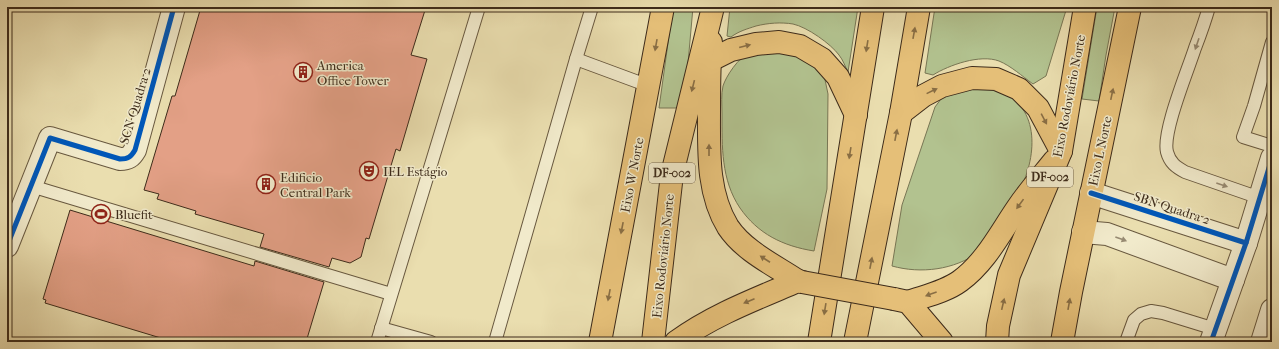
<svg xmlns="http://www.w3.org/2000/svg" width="1279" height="349" font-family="'IM FELL French Canon',serif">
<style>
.green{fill:#b2c28f;stroke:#787654}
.building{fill:#e3a086;stroke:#3d2b1a}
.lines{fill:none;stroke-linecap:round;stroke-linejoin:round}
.service-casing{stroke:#68583f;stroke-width:14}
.tertiary-casing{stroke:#68583f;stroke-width:24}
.primary-casing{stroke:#3d2b1a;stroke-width:24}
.trunk-casing{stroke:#3d2b1a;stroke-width:24}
.service{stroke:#f1eacb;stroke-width:12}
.tertiary{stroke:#f1eacb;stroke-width:22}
.primary{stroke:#e5bf78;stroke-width:22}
.trunk{stroke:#e5bf78;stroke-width:22}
.primary-bridge-casing{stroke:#3d2b1a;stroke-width:24;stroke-linecap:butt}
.primary-bridge{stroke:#e5bf78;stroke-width:22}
.cycleway-casing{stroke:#f1eacb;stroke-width:8}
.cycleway{stroke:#0057b8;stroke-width:5}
.oneway{fill:#896e44}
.oneway2{fill:#978a72}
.labels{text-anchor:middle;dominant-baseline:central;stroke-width:3;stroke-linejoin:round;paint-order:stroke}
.shield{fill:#f1eacb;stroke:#73644f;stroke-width:1}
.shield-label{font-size:12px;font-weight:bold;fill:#3d2b1a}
.poi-label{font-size:13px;fill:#3d2b1a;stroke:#f1eacb;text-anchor:start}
.street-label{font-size:13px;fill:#3d2b1a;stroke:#f1eacb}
</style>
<rect width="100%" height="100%" fill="#eadeaf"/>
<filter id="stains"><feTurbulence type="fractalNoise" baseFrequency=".005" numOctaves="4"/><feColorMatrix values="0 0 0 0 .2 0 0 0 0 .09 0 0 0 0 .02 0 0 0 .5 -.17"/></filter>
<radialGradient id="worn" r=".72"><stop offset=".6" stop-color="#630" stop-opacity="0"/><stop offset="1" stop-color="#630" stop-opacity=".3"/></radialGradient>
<g class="green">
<path d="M 673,7 L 693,7 L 684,108 L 659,108 Z"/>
<path d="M 730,7 L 858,7 L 848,72 C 845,66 843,60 839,55 C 831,44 807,27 793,24 C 781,22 768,23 756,26 C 747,29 739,31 731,37 L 727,36 Z"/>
<path d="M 935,7 L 1067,7 L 1046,76 L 1033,84 C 1022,76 1011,66 999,61 C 980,54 949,65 933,75 L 925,73 Z"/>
<path d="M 1097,7 L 1115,7 L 1106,55 L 1099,101 L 1082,99 Z"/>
<path d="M 795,49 L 824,75 L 828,94 L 827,189 L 814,251 C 783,246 758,234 740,208 C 721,180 722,146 722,114 C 722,105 721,94 723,86 C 726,76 739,57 749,53 C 753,52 758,53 761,52 C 772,51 784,50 795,49 Z"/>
<path d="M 968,84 C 977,85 990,85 998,89 C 1042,108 1037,158 1018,194 C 1013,202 1008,209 1003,217 C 997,225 986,247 979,252 C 954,270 921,274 892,266 L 902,205 L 935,107 L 941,99 Z"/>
</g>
<g class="building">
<path d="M 201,7 L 426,7 L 411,55 L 427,59 L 400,151 L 396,149 L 369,239 L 366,238 L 361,257 L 350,263 L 332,258 L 329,267 L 260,247 L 264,234 L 195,214 L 196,211 L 157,199 L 159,194 L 144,190 L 172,96 L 175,96 Z"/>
<path d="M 70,210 L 254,266 L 255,261 L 324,282 L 306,342 L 174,342 L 45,303 L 46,300 L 43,299 Z"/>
</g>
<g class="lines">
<g class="service-casing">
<g id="service">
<path d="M 1209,7 C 1205,21 1200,35 1195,48 C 1188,70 1162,132 1167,152 C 1170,163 1176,167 1185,172 L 1260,198"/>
<path d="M 1272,42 L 1254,106 L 1243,137 L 1272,146"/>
<path d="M 576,59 L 649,86"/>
<path d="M 31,186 L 391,294"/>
<path d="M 381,328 L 431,342"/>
<path d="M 377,342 L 479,7"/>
<path d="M 495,342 L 576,59 L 592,7"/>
<path d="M 1126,342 L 1134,320 L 1141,314 L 1151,311 L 1163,313 L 1215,329"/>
</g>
</g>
<g class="tertiary-casing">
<g id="tertiary">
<path d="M 1091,193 L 1246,243"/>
<path d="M 1083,232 L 1107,234 L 1233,280"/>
<path d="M 7,246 L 50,138 L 120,159 C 128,159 131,157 135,150 L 174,7"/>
<path d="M 1211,342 L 1246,243 L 1272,158"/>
<path d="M 1262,342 L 1272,310"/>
</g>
</g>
<g class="primary-casing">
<g id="primary">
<path d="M 711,42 C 709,65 709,89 709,112 C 709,151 707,193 728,227 C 744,251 774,265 798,281"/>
<path d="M 894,299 L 908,302 L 942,342"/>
<path d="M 908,302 C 925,296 945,292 960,281 C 986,262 1000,233 1018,207 C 1029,191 1042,176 1054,161"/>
<path d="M 600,342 L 663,7"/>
<path d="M 676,342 C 713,315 756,299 798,281 L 802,282"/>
<path d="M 1062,342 L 1071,292 L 1130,7"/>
</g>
</g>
<g class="trunk-casing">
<g id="trunk">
<path d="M 709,61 L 731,50 L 756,44 L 779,42 L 800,46 L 822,59 L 838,77 L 856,115"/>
<path d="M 901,113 L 923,96 L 942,86 L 972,78 L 996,79 L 1019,89 L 1038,108 L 1061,151"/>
<path d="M 653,342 L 672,174 L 713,7"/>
<path d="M 819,342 L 873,7"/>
<path d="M 855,342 L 901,113 L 919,7"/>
<path d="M 997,342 L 998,326 L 1009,275 L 1061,151 L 1085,7"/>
</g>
</g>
<use href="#service" class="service"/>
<use href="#tertiary" class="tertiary"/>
<use href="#primary" class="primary"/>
<use href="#trunk" class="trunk"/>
<g class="primary-bridge-casing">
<path id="primary-bridge" d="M 802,282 L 894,299"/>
</g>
<use href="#primary-bridge" class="primary-bridge"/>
<g class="cycleway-casing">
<g id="cycleway">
<path d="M 1091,193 L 1246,243"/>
<path d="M 7,246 L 50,138 L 120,159 C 128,159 131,157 135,150 L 174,7"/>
<path d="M 1211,342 L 1246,243 L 1272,158"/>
</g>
</g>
<use href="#cycleway" class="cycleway"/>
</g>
<defs><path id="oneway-solid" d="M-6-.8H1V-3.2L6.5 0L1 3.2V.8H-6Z"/></defs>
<g class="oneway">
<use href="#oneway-solid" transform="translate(914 33) rotate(-80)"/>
<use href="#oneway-solid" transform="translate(656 45) rotate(100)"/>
<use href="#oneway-solid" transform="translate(745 46) rotate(-14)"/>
<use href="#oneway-solid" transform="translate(867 46) rotate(99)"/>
<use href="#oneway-solid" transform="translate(693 86) rotate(104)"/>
<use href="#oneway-solid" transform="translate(932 91) rotate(-26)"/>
<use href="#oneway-solid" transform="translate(1112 94) rotate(-78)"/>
<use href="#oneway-solid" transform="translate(1044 119) rotate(62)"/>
<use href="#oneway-solid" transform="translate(896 135) rotate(-79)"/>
<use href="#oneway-solid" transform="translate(709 150) rotate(-90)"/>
<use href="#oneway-solid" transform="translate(850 153) rotate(99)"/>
<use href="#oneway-solid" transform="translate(1020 204) rotate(126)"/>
<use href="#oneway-solid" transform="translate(622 228) rotate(101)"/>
<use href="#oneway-solid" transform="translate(765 259) rotate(-147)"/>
<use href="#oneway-solid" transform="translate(871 263) rotate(-79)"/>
<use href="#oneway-solid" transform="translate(931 294) rotate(160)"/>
<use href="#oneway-solid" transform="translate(609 295) rotate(101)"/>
<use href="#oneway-solid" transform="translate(749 301) rotate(157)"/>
<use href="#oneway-solid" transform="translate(1003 304) rotate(-77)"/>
<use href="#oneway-solid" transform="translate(1069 304) rotate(-80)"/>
<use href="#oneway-solid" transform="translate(825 309) rotate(99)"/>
</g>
<g class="oneway2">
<use href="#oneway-solid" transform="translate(1197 44) rotate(109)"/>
<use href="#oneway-solid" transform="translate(1222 185) rotate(19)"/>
<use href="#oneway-solid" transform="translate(1121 239) rotate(20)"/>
</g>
<defs>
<g id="building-ring" transform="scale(1)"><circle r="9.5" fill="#f1eacb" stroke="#8f2418" stroke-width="1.5"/><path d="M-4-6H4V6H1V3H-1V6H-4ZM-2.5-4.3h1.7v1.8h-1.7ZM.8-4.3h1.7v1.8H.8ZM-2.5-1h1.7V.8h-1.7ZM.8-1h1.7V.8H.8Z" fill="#8f2418"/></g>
<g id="theatre-ring" transform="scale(1)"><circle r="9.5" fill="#f1eacb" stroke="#8f2418" stroke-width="1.5"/><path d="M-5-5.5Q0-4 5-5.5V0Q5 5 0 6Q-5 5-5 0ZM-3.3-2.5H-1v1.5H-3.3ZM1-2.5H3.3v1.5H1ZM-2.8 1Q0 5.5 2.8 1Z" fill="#8f2418"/></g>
<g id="stadium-ring" transform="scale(1)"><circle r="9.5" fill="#f1eacb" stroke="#8f2418" stroke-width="1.5"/><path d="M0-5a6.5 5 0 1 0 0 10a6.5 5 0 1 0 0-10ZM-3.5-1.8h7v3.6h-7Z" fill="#8f2418"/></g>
</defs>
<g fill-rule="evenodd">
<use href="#building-ring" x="303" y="72"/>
<use href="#theatre-ring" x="369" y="171"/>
<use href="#building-ring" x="266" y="184"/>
<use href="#stadium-ring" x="101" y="214"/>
</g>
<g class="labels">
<g class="shield">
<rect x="649" y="163" width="46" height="20" rx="3"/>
<rect x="1027" y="167" width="46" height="20" rx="3"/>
</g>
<g class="shield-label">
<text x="672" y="173">DF-002</text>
<text x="1050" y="177">DF-002</text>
</g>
<g class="poi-label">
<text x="317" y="65">America<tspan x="317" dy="15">Office Tower</tspan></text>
<text x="383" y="171">IEL Estágio</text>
<text x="280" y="177">Edificio<tspan x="280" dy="15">Central Park</tspan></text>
<text x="115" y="214">Bluefit</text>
</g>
<g class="street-label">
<text transform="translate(1069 96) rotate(-79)">Eixo Rodoviário Norte</text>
<text transform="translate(135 106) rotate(-73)">SCN Quadra 2</text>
<text transform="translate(1100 151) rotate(-78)">Eixo L Norte</text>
<text transform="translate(632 175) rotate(-79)">Eixo W Norte</text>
<text transform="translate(1172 208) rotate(18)">SBN Quadra 2</text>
<text transform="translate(663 256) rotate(-84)">Eixo Rodoviário Norte</text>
</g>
</g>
<rect width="1279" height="349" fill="none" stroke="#eadeaf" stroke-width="24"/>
<rect x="8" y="8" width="1263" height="333" fill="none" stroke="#3d2b1a" stroke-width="2"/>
<rect x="12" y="12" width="1255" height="325" fill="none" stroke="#3d2b1a"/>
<rect width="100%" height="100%" filter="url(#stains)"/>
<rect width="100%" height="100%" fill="url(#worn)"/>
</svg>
